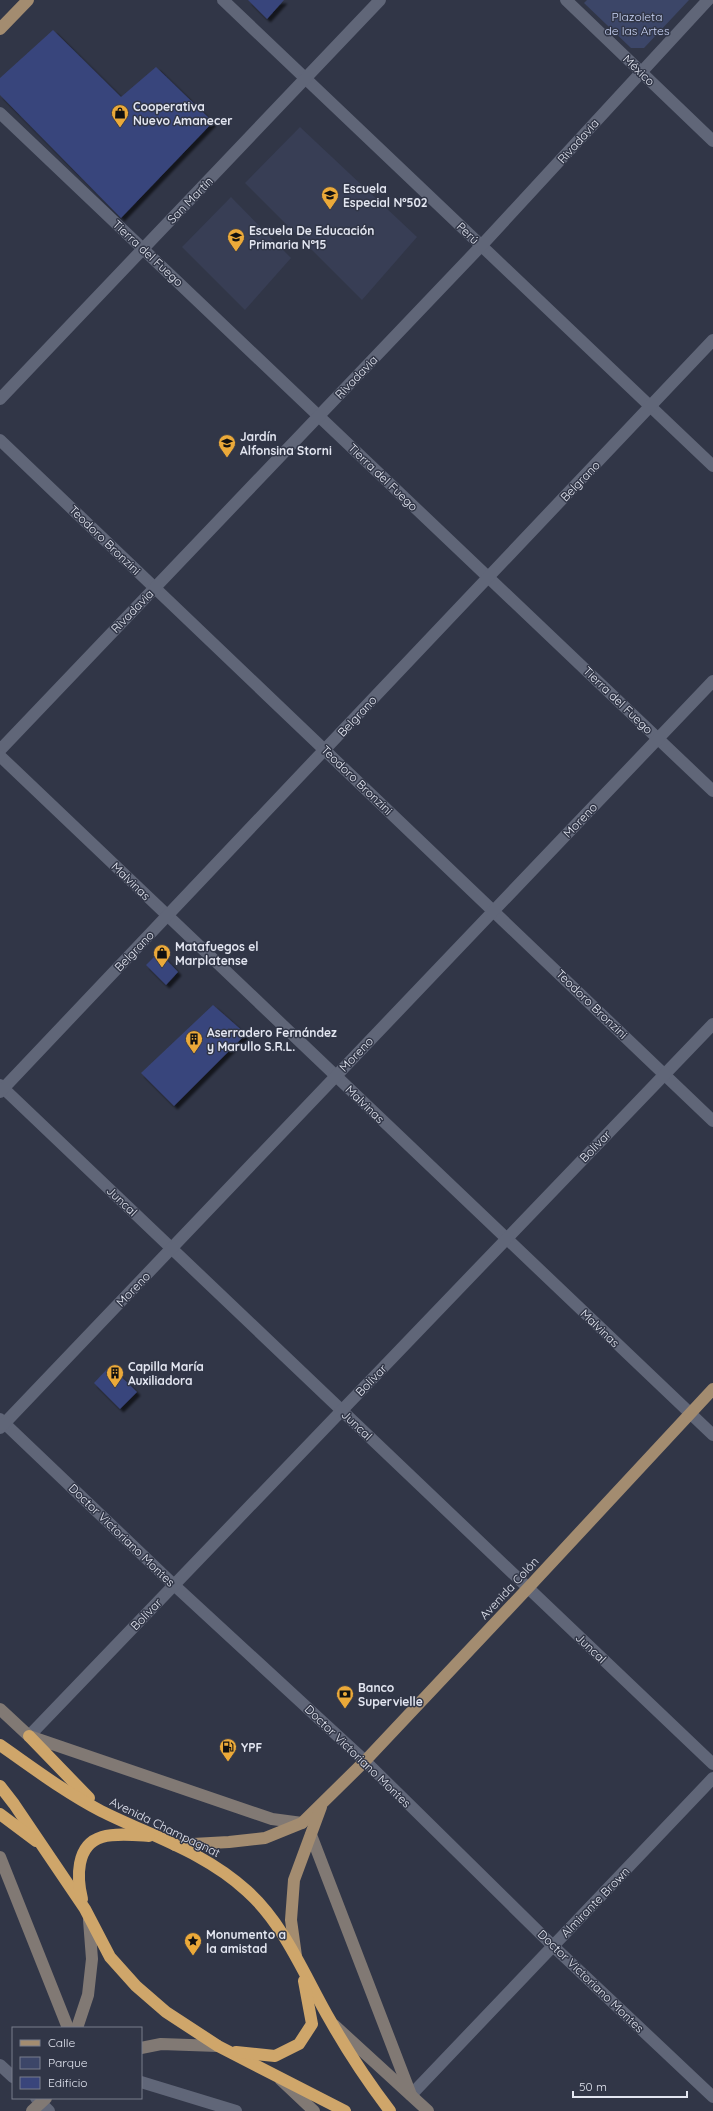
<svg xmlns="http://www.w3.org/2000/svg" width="713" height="2111" font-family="Quicksand,sans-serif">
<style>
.built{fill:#383e55}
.green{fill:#3c4668}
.building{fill:#39457b;filter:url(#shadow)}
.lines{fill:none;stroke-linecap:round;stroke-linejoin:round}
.street{stroke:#606678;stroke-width:12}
.secondary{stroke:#817974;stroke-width:12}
.primary{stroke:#a38c70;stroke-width:12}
.highway{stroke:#cfa66a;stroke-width:12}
.labels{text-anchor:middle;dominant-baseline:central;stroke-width:3;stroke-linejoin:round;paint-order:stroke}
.park-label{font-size:12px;fill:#ccd7f9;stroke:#313647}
.street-label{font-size:12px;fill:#e3e6f1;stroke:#313647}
.poi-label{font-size:12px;font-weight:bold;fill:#e3e6f1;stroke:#313647;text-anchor:start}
</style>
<defs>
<filter id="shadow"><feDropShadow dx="3.5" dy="3.5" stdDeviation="1" flood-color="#0009"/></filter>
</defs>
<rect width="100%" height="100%" fill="#313647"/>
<g class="built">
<path d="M 300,127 L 417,237 L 362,300 L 245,183 Z"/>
<path d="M 231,197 L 291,258 L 245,310 L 182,247 Z"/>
</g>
<path class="green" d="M 587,0 L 689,0 L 644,48 L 631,48 L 584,3 Z"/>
<g class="building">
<path d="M 248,0 L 284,0 L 267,19 Z"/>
<path d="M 53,30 L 121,97 L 156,67 L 213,122 L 121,218 L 0,95 L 0,78 Z"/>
<path d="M 159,952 L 178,972 L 166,985 L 146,965 Z"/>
<path d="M 213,1005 L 246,1034 L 174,1106 L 141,1073 Z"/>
<path d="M 110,1366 L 137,1392 L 120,1409 L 94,1383 Z"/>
</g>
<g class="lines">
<g class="street">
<path d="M 223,0 L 713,466"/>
<path d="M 566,0 L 713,141"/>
<path d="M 0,113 L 713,791"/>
<path d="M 0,399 L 380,0"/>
<path d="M 0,440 L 713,1121"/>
<path d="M 0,750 L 481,246 L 708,0"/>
<path d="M 0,756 L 713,1435"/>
<path d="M 0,1085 L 713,1764"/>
<path d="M 0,1092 L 713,340"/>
<path d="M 0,1419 L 174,1585 L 365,1761 L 553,1946 L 713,2097"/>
<path d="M 0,1428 L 713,681"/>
<path d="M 29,1736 L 713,1024"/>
<path d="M 0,2065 L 13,2077"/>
<path d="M 141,2082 L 236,2111"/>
<path d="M 411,2095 L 713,1778"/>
<path d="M 36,2098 L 49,2111"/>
</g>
<g class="secondary">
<path d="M 0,1709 L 29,1736 L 272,1819 L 302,1823"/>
<path d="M 311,1835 L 411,2095"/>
<path d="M 0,1857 L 68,2028"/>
<path d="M 334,2025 L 428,2111"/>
<path d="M 77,2028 L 88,1995 L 92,1959 L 89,1920"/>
<path d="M 141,2048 L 161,2044 L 218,2046"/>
<path d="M 281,2080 L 314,2111"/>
<path d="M 32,2111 L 46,2098"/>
</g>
<g class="primary">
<path d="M 0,29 L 28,0"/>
<path d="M 175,1845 L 229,1842 L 265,1838 L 302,1823 L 365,1761 L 528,1588 L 713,1389"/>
<path d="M 296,1956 L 291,1920 L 294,1880 L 321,1807"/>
</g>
<g class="highway">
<path d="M 29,1736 L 89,1798"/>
<path d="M 0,1745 C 33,1768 66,1793 101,1811 C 151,1836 205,1852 247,1891 C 285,1925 305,1977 330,2020 C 348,2052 368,2082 390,2111"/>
<path d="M 0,1786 L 14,1804 L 85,1909 L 110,1957 L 136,1986 L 166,2012 L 218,2046 L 345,2111"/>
<path d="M 0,1814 L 36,1841"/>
<path d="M 82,1899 C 77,1879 75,1845 102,1837 C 116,1833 134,1835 149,1836"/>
<path d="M 236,2052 L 275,2056 L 299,2044 L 312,2024 L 304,1981"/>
</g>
</g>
<defs>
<g id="shop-pin" transform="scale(0.9)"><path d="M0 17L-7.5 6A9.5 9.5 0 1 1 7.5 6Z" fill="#eba939" stroke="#313647"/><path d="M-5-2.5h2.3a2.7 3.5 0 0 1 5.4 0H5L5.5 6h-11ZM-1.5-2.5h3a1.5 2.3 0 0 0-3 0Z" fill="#111"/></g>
<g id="school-pin" transform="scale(0.9)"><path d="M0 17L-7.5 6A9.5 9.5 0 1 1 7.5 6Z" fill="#eba939" stroke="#313647"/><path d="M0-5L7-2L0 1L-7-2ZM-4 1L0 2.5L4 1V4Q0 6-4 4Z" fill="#111"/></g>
<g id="building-pin" transform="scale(0.9)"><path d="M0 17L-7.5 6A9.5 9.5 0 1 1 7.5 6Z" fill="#eba939" stroke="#313647"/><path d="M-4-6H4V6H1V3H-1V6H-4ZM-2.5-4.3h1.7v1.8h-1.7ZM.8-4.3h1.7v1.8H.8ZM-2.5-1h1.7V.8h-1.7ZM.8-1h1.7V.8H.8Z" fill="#111"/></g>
<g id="bank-pin" transform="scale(0.9)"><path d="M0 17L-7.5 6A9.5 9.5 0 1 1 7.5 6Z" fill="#eba939" stroke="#313647"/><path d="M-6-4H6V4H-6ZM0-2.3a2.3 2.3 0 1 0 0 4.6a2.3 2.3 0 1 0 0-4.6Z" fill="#111"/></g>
<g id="fuel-pin" transform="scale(0.9)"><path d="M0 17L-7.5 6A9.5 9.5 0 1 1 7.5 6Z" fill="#eba939" stroke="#313647"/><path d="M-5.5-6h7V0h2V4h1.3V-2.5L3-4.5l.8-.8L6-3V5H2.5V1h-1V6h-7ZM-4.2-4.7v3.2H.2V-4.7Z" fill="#111"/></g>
<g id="sight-pin" transform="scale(0.9)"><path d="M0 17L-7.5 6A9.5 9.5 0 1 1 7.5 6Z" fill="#eba939" stroke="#313647"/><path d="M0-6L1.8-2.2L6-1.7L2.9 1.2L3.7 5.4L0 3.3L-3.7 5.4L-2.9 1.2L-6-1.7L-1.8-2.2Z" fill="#111"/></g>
</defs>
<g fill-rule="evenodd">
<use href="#shop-pin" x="120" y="113"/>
<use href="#school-pin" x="330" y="195"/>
<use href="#school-pin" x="236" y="237"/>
<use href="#school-pin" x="227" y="443"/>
<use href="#shop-pin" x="162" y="953"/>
<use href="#building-pin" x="194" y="1039"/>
<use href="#building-pin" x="115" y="1373"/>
<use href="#bank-pin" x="345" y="1694"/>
<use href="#fuel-pin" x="228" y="1747"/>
<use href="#sight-pin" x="193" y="1941"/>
</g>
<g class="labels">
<g class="park-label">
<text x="637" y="16">Plazoleta<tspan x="637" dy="14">de las Artes</tspan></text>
</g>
<g class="street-label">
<text transform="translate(639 70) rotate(44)">México</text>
<text transform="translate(578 141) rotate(-48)">Rivadavia</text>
<text transform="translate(190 200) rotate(-46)">San Martín</text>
<text transform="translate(468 233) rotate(44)">Perú</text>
<text transform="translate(148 253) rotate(43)">Tierra del Fuego</text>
<text transform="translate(356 377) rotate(-46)">Rivadavia</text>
<text transform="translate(383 477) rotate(44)">Tierra del Fuego</text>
<text transform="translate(580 481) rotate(-46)">Belgrano</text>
<text transform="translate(105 540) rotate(44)">Teodoro Bronzini</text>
<text transform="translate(132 611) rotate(-46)">Rivadavia</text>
<text transform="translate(618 700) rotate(44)">Tierra del Fuego</text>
<text transform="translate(357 716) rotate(-47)">Belgrano</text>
<text transform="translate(357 780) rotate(44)">Teodoro Bronzini</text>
<text transform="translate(580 820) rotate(-46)">Moreno</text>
<text transform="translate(131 881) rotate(44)">Malvinas</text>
<text transform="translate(134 951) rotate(-46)">Belgrano</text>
<text transform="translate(592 1004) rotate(44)">Teodoro Bronzini</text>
<text transform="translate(356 1054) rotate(-46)">Moreno</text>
<text transform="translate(365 1104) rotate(44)">Malvinas</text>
<text transform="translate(595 1146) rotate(-46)">Bolívar</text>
<text transform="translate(122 1201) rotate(44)">Juncal</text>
<text transform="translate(133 1289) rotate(-46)">Moreno</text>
<text transform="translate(600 1328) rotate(44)">Malvinas</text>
<text transform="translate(371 1380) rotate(-46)">Bolívar</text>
<text transform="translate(357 1425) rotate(44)">Juncal</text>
<text transform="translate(122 1535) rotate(44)">Doctor Victoriano Montes</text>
<text transform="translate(509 1588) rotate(-47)">Avenida Colón</text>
<text transform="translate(146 1614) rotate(-46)">Bolívar</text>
<text transform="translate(591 1648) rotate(44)">Juncal</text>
<text transform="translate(358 1756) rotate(44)">Doctor Victoriano Montes</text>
<text transform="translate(165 1827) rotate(26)">Avenida Champagnat</text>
<text transform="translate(595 1902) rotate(-46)">Almirante Brown</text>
<text transform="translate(591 1981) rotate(44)">Doctor Victoriano Montes</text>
</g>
<g class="poi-label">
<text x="133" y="106">Cooperativa<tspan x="133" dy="14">Nuevo Amanecer</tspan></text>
<text x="343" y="188">Escuela<tspan x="343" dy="14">Especial Nº502</tspan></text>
<text x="249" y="230">Escuela De Educación<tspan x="249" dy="14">Primaria Nº15</tspan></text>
<text x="240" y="436">Jardín<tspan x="240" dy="14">Alfonsina Storni</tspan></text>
<text x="175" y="946">Matafuegos el<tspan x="175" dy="14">Marplatense</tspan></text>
<text x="207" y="1032">Aserradero Fernández<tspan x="207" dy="14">y Marullo S.R.L.</tspan></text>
<text x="128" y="1366">Capilla María<tspan x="128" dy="14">Auxiliadora</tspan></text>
<text x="358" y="1687">Banco<tspan x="358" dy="14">Supervielle</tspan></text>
<text x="241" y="1747">YPF</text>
<text x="206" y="1934">Monumento a<tspan x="206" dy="14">la amistad</tspan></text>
</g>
</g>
<rect x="12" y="2027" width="130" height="72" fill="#313647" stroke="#787c8b"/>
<rect x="20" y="2040" width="20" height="6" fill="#a38c70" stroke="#787c8b"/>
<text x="48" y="2047" font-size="12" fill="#e3e6f1">Calle</text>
<rect x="20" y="2057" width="20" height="12" fill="#3c4668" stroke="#787c8b"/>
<text x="48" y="2067" font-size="12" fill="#e3e6f1">Parque</text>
<rect x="20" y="2077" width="20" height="12" fill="#39457b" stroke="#787c8b"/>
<text x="48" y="2087" font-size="12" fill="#e3e6f1">Edificio</text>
<path d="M573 2091v6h114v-6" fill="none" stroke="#e3e6f1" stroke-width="2"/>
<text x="579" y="2091" font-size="12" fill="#e3e6f1" stroke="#313647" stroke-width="3" paint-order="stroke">50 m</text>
</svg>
